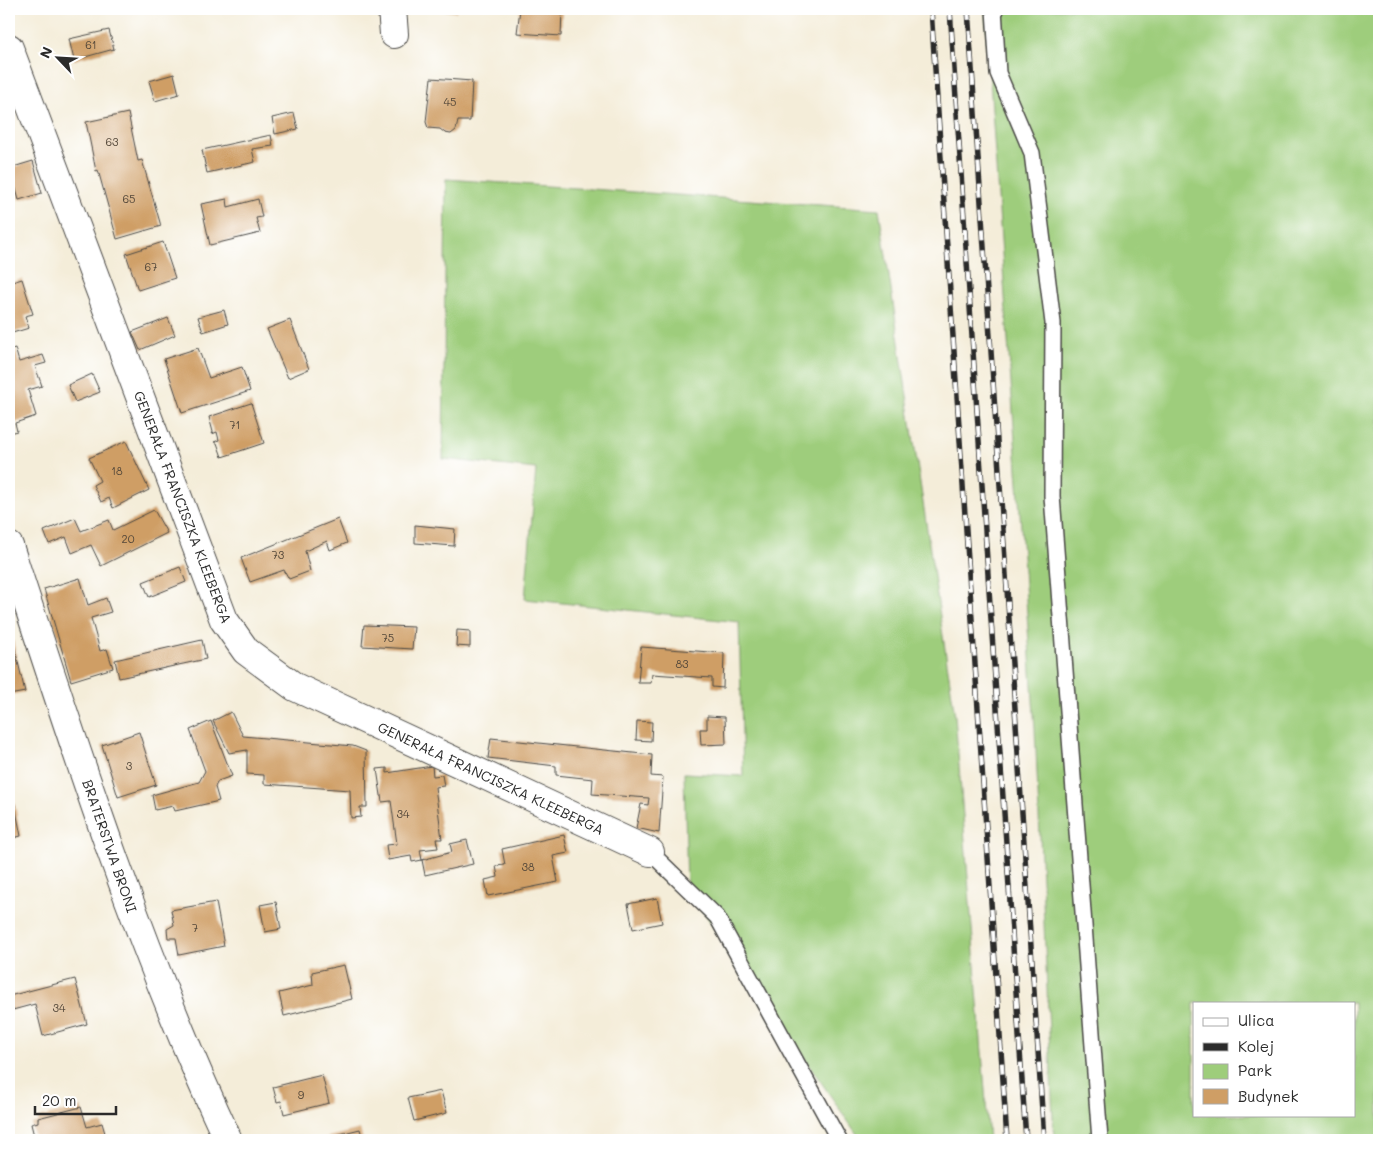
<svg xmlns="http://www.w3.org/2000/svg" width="1388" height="1149" font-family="Mali,sans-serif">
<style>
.green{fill:#9ecd7b;stroke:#647c53;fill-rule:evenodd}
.building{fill:#cf9e65}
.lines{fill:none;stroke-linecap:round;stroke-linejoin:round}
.service-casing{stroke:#494845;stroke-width:18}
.minor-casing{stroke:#494845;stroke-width:30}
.service{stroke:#fff;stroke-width:15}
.minor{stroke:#fff;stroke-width:28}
.rail-casing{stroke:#2b2b2b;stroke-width:5.5}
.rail{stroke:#fff;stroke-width:4;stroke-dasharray:11;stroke-linecap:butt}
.labels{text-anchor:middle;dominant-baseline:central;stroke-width:4.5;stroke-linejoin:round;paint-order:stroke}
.number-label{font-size:11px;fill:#54483a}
.street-label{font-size:14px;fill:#2b2b2b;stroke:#fff}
</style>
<rect width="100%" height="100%" fill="#fff"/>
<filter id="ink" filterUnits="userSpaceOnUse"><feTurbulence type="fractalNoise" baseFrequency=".02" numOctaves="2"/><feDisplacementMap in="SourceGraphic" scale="10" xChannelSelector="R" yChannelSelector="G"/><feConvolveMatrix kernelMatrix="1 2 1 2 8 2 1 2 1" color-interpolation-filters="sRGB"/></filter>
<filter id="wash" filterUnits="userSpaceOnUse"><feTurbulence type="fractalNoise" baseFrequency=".0096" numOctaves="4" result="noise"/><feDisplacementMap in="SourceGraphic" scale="20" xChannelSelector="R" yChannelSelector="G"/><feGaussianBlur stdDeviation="1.12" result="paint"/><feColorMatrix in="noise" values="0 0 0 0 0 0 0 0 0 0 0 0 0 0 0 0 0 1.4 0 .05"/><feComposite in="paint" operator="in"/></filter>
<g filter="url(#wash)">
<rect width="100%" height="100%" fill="#f4edd9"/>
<g class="green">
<path d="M 985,9 L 1379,9 L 1379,1140 L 1054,1140 L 1035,729 ZM 1194,1003 L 1354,1003 L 1354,1115 L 1194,1115 Z"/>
<path d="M 446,179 L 879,209 L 955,716 L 989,1140 L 861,1140 L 687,888 L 684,773 L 743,776 L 739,622 L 525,599 L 536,469 L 443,459 Z"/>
</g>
<g id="blocks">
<g class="building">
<path d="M 427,9 L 456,9 L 456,12 Z"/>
<path d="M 520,9 L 562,9 L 561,36 L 517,33 Z"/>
<path d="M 109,30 L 114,49 L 74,60 L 69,39 Z"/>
<path d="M 174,74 L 179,94 L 155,101 L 149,81 Z"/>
<path d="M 431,78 L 472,81 L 470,121 L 458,121 L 456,130 L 451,134 L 445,133 L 440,129 L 428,128 L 426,122 Z"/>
<path d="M 128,113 L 138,161 L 142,160 L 161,226 L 117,239 L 98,170 L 96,171 L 86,122 Z"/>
<path d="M 294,113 L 298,129 L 275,134 L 272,118 Z"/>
<path d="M 271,135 L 273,146 L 252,149 L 255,162 L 207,173 L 202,150 Z"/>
<path d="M 33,161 L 42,193 L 19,200 L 10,168 Z"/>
<path d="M 227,199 L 228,207 L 258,199 L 262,217 L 256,218 L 260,233 L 210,245 L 201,204 Z"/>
<path d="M 163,242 L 175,278 L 138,290 L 126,254 Z"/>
<path d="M 22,279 L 33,314 L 25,316 L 29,328 L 9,334 L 9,283 Z"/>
<path d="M 224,310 L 228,324 L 203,332 L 198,317 Z"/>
<path d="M 168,318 L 175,335 L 140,350 L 132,332 Z"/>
<path d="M 290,320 L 309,369 L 288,378 L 267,329 Z"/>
<path d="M 15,348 L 19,362 L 43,355 L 46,363 L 35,366 L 42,386 L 28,390 L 36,416 L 15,423 L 17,431 L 9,433 L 9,350 Z"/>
<path d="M 198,348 L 209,378 L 242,367 L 250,391 L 182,413 L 164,359 Z"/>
<path d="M 92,374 L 100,392 L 75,402 L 68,385 Z"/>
<path d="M 251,403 L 264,443 L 222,457 L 217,443 L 214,442 L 219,440 L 217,432 L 212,434 L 213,432 L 209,417 Z"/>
<path d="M 126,441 L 149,490 L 113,508 L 109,498 L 101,502 L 93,485 L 100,481 L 89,458 Z"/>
<path d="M 154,510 L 167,533 L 101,566 L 91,545 L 72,553 L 66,537 L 49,544 L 44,531 L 75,518 L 81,531 L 109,520 L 113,530 Z"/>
<path d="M 338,519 L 347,543 L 330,550 L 327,541 L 305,551 L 310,571 L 289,579 L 284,570 L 250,582 L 241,558 Z"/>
<path d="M 415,525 L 455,529 L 454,546 L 415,543 Z"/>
<path d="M 180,567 L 186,582 L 149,597 L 143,582 Z"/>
<path d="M 80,578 L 88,605 L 106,598 L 111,612 L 91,618 L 100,651 L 107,649 L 113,668 L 71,681 L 44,589 Z"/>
<path d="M 364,625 L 414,627 L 412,649 L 362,646 Z"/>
<path d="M 457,630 L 470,631 L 470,647 L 456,646 Z"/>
<path d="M 9,636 L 12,636 L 25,692 L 9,695 Z"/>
<path d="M 202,640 L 206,659 L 119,678 L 115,660 Z"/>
<path d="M 641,647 L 724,653 L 723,688 L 712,687 L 712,678 L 652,674 L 651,683 L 638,683 Z"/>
<path d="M 231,712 L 243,736 L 353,746 L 366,751 L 367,807 L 360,807 L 361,817 L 351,818 L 350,790 L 264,784 L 264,775 L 247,774 L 247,750 L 229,753 L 213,721 Z"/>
<path d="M 707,716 L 725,717 L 726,744 L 701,745 L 700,729 L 707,729 Z"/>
<path d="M 211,721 L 232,776 L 218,781 L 215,787 L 219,801 L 175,811 L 173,806 L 155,810 L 152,795 L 199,782 L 205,771 L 190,730 Z"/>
<path d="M 637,721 L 652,722 L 651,741 L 636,740 Z"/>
<path d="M 139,732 L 156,785 L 118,797 L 102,745 Z"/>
<path d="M 491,738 L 652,755 L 651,776 L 663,777 L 659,833 L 636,828 L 641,804 L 648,805 L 649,798 L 592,794 L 593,779 L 556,775 L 556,766 L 488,758 Z"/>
<path d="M 432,766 L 433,776 L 442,775 L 444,786 L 435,787 L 442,839 L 436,839 L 438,848 L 420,850 L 422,860 L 412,862 L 411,856 L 388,860 L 386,845 L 397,844 L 391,801 L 382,802 L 377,769 L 387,768 L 387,773 Z"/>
<path d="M 12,791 L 21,836 L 9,839 L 9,792 Z"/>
<path d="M 564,835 L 568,853 L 553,856 L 558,882 L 488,896 L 485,880 L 498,877 L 496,866 L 505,865 L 502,849 Z"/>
<path d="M 467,840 L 473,864 L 425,875 L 422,860 L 452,852 L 450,844 Z"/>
<path d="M 657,898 L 662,923 L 633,929 L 628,904 Z"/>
<path d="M 216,902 L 224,946 L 179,955 L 176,938 L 168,938 L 167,929 L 174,925 L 171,910 Z"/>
<path d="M 276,902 L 281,929 L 265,932 L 260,905 Z"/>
<path d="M 344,965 L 352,999 L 284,1016 L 279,993 L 313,985 L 312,972 Z"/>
<path d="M 75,979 L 87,1024 L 43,1036 L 35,1004 L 9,1011 L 9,996 Z"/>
<path d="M 322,1075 L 329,1103 L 284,1114 L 281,1101 L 277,1102 L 273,1087 Z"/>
<path d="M 441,1091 L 447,1113 L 414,1121 L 408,1098 Z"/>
<path d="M 81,1107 L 87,1127 L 102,1123 L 107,1140 L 35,1140 L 31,1124 L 38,1122 L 38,1118 Z"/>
<path d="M 360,1129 L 363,1140 L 316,1140 Z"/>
</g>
</g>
</g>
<g filter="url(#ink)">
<use href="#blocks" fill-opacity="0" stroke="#494845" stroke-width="1"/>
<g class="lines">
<g class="service-casing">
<g id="service">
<path d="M 994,9 L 998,73 L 1032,153 L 1053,323 L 1052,496 L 1100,1140"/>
<path d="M 650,852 L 717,917 L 839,1140"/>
</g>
</g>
<g class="minor-casing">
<g id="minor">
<path d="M 392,9 L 394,34"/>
<path d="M 9,48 L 224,620 L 246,651 L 295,687 L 650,852"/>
<path d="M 9,546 C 74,746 139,949 228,1140"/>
</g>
</g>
<use href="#service" class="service"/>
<use href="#minor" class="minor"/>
<g class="rail-casing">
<g id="rail">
<path d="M 931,9 L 1007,1140"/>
<path d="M 950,9 L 1026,1140"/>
<path d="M 968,9 L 1044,1140"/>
</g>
</g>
<use href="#rail" class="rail"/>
</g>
</g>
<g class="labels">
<g class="number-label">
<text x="91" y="44">61</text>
<text x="450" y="101">45</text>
<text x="112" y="141">63</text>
<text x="129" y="198">65</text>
<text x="151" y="266">67</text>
<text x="235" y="424">71</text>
<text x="117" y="470">18</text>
<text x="128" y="538">20</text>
<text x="278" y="554">73</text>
<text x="388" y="637">75</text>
<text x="682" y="663">83</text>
<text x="129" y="765">3</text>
<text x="403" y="813">34</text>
<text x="528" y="866">38</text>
<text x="195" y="927">7</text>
<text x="59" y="1007">34</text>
<text x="301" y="1094">9</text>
</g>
<g class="street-label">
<text transform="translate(183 507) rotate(69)">GENERAŁA FRANCISZKA KLEEBERGA</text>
<text transform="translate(491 778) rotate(25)">GENERAŁA FRANCISZKA KLEEBERGA</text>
<text transform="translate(110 846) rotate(71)">BRATERSTWA BRONI</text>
</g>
</g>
<rect width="1388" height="1149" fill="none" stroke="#fff" stroke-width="30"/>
<rect x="1193" y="1002" width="162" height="115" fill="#ffffff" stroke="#aaaaaa"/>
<rect x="1203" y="1018" width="25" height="8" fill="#ffffff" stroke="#aaaaaa"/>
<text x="1238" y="1026" font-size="15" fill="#2b2b2b">Ulica</text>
<rect x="1203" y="1043" width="25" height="8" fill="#2b2b2b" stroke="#aaaaaa"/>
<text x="1238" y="1052" font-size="15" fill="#2b2b2b">Kolej</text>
<rect x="1203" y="1064" width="25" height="15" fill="#9ecd7b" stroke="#aaaaaa"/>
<text x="1238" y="1076" font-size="15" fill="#2b2b2b">Park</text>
<rect x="1203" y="1089" width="25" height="15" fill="#cf9e65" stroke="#aaaaaa"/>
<text x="1238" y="1102" font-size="15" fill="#2b2b2b">Budynek</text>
<g transform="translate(58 58) rotate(295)" stroke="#ffffff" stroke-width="4" paint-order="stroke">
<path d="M0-4L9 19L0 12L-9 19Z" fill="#2b2b2b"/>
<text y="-8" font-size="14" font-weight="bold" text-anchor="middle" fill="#2b2b2b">N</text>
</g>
<path d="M35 1106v8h81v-8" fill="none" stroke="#2b2b2b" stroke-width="2.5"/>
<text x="42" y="1106" font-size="15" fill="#2b2b2b" stroke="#ffffff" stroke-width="4" paint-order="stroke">20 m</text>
</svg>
